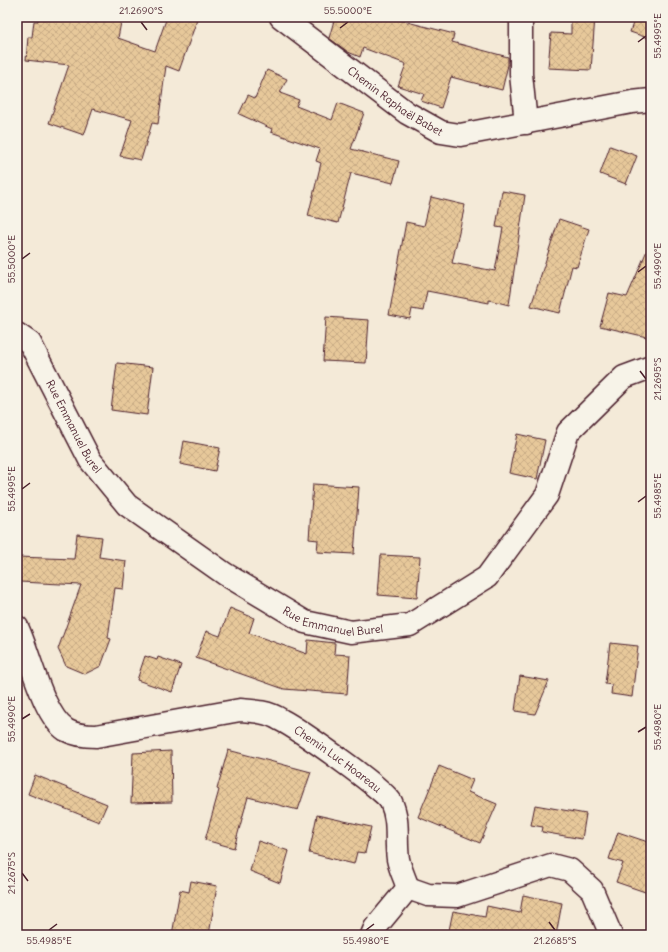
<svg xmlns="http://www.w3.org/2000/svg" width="668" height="952" font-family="Delius,sans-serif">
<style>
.building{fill:url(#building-cross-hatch);stroke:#4a1f2b}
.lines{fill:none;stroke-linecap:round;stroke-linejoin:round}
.minor-casing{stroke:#4a1f2b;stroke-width:25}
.minor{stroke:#f7f3e8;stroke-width:22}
.ticks{fill:none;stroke:#4a1f2b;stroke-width:1.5}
.labels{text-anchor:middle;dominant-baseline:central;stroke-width:4;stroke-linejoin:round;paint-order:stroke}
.street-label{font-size:11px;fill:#4a1f2b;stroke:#f7f3e8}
.neatline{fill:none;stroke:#4a1f2b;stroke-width:1.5}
.ticks-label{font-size:10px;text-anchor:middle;fill:#4a1f2b}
</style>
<defs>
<pattern id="building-cross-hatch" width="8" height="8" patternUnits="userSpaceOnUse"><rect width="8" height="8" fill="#e7c89a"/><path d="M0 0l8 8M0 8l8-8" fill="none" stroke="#c8ab85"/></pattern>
</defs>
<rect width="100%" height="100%" fill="#f4ead8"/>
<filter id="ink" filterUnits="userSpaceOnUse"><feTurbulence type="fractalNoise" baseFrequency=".025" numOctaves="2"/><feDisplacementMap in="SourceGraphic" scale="8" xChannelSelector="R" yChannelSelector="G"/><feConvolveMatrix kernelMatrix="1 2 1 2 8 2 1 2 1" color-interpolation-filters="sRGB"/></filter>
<g filter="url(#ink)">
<g class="building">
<path d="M 38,17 L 122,17 L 118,38 L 155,51 L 167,17 L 198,17 L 179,71 L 166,66 L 158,124 L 152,123 L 141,160 L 120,156 L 132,120 L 93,109 L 84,135 L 49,123 L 69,65 L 26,60 L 28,37 L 32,37 L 34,21 L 38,21 Z"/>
<path d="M 335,17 L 388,17 L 454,34 L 452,42 L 508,57 L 508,65 L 502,90 L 451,77 L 441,108 L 421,101 L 424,94 L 398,86 L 406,64 L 363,48 L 360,57 L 348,52 L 329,38 Z"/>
<path d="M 571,17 L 595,17 L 591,70 L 548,68 L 551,33 L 571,34 Z"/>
<path d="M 635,17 L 651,17 L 651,39 L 630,32 Z"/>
<path d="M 267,70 L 287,79 L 280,93 L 299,100 L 296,106 L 332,120 L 338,103 L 364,113 L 351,149 L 399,161 L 393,183 L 351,173 L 338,223 L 308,216 L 321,163 L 316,161 L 320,149 L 271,132 L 272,129 L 239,114 L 248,95 L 255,98 Z"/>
<path d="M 610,146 L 637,156 L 626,184 L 600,174 Z"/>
<path d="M 502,191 L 525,195 L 509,305 L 489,300 L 489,303 L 427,291 L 423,311 L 412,309 L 410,319 L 389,315 L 406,222 L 424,226 L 431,197 L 465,205 L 452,263 L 495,271 L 503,228 L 496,227 Z"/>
<path d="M 559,219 L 589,229 L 577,267 L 572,266 L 560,313 L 531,306 Z"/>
<path d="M 651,241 L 651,338 L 600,326 L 609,293 L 627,297 Z"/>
<path d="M 326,317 L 369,320 L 366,363 L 323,361 Z"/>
<path d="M 117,363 L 153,367 L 147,415 L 111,410 Z"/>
<path d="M 517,434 L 545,440 L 537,479 L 509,473 Z"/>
<path d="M 184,441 L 220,448 L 215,471 L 180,464 Z"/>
<path d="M 313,484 L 359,487 L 354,554 L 317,552 L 318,540 L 309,539 Z"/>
<path d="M 77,534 L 102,537 L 99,557 L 126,561 L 123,589 L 115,588 L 108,638 L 111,639 L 101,666 L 85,674 L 66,666 L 58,649 L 81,585 L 20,582 L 20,577 L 17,576 L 17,557 L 74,559 Z"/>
<path d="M 381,555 L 420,557 L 417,598 L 378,595 Z"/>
<path d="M 230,608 L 254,618 L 249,633 L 307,654 L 308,640 L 335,643 L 334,654 L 350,655 L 347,694 L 284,689 L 196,658 L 206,631 L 220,636 Z"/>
<path d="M 610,643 L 638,646 L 632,697 L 611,694 L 612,685 L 605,684 Z"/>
<path d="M 145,656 L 157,660 L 158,657 L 181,665 L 172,692 L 137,680 Z"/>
<path d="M 520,676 L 549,681 L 535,714 L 515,711 Z"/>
<path d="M 228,750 L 311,772 L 298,810 L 248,797 L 234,848 L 205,840 L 219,790 L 217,789 Z"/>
<path d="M 171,751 L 172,802 L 131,803 L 133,753 Z"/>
<path d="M 439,766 L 473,780 L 468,792 L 497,804 L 480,843 L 418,817 Z"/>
<path d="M 35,775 L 107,804 L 99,822 L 28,794 Z"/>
<path d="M 535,805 L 586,814 L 582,839 L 542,832 L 543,827 L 531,825 Z"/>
<path d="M 317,815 L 371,827 L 365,853 L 357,852 L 354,864 L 309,853 Z"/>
<path d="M 618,832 L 651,843 L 651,894 L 616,882 L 623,863 L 609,859 Z"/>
<path d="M 258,841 L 289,851 L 280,883 L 250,871 Z"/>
<path d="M 191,881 L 217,886 L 209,935 L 172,935 L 180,890 L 189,892 Z"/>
<path d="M 523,895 L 562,903 L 556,935 L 448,935 L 453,911 L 485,917 L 487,906 L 520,913 Z"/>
</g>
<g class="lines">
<g class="minor-casing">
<g id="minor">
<path id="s1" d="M 281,17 L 407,113 L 441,132 L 460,135 L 632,102 L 651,100"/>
<path d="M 521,17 L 521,74 L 526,123"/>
<path id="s2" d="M 17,334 L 30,343 L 90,460 L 127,505 L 225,574 L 305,622 L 351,632 L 410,625 L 487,577 L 547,495 L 568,432 L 624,377 L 651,367"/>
<path id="s3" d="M 17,627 C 30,654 42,714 66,730 C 75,735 86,736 96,736 L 240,710 C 255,711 269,712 281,720 C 297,728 386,790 391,802 C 400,822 395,839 398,859 C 400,869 405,879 408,888"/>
<path d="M 408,888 L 428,895 L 457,896 L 551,865 L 570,870 L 592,890 L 611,935"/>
<path d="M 372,935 L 375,928 L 408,888"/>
</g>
</g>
<use href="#minor" class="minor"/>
</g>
</g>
<path class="ticks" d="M 141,22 L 147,30M 340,28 L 348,22M 638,42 L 646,36M 22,259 L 30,253M 638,272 L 646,266M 640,371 L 646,379M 22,489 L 30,483M 638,502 L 646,496M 22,719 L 30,714M 638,732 L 646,727M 22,873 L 28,881M 549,922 L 555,930M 49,930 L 57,924M 366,930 L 374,924"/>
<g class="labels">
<g class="street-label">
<text stroke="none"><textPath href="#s1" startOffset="142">Chemin Raphaël Babet</textPath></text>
<text stroke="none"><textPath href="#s2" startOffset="110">Rue Emmanuel Burel</textPath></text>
<text stroke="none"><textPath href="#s2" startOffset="446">Rue Emmanuel Burel</textPath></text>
<text stroke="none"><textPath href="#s3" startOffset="404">Chemin Luc Hoareau</textPath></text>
</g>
</g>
<rect width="668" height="952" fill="none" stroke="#f7f3e8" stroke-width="44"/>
<rect x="22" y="22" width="624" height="908" class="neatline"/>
<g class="ticks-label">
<text x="141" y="14">21.2690°S</text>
<text x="348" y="14">55.5000°E</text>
<text transform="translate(657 36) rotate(-90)" y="4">55.4995°E</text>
<text transform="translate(11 259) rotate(-90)" y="4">55.5000°E</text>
<text transform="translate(657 266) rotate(-90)" y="4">55.4990°E</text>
<text transform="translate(657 379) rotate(-90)" y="4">21.2695°S</text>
<text transform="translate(11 489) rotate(-90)" y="4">55.4995°E</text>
<text transform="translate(657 496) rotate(-90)" y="4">55.4985°E</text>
<text transform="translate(11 719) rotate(-90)" y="4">55.4990°E</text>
<text transform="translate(657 727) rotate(-90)" y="4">55.4980°E</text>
<text transform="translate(11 873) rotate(-90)" y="4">21.2675°S</text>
<text x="49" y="944">55.4985°E</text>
<text x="366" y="944">55.4980°E</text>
<text x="555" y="944">21.2685°S</text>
</g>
</svg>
